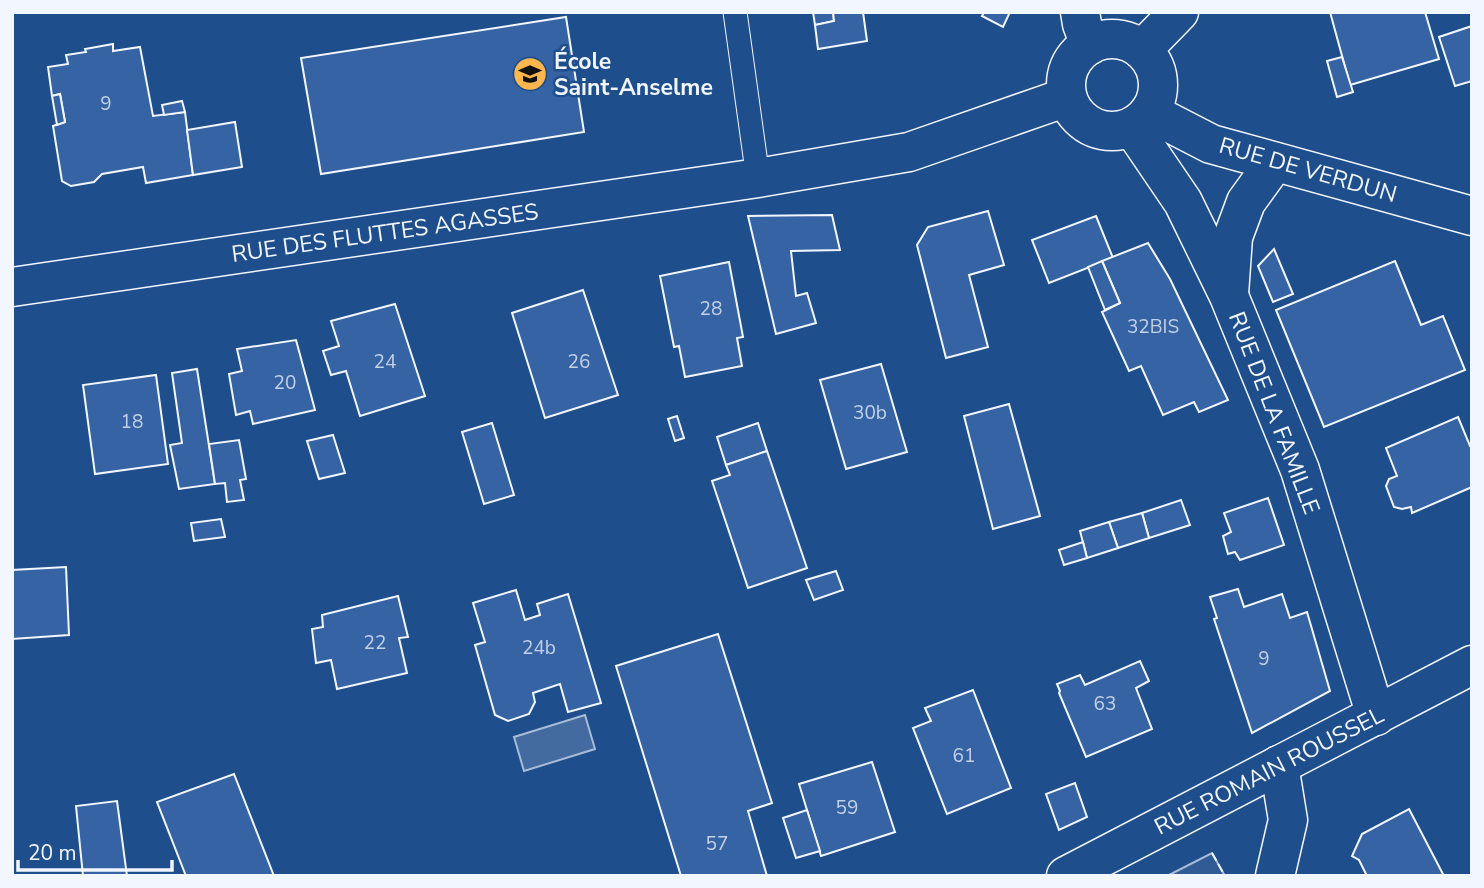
<svg xmlns="http://www.w3.org/2000/svg" width="1484" height="888" font-family="'Nunito Sans',sans-serif">
<style>
.green{fill:#305b95;stroke:#a8bbd7;stroke-width:2}
.water{fill:#446ba0;stroke:#a8bbd7;stroke-width:2}
.building{fill:#3563a3;stroke:#f2f6ff;stroke-width:2}
.lines{fill:none;stroke-linecap:round;stroke-linejoin:round}
.service-casing{stroke:#f2f6ff;stroke-width:25}
.minor-casing{stroke:#f2f6ff;stroke-width:41}
.service{stroke:#1f4e8c;stroke-width:23}
.minor{stroke:#1f4e8c;stroke-width:38}
.fence{stroke:#f2f6ff;stroke-width:2;stroke-dasharray:9 3.5;stroke-linecap:butt}
.labels{text-anchor:middle;dominant-baseline:central;stroke-width:5;stroke-linejoin:round;paint-order:stroke}
.number-label{font-size:19px;fill:#c3d1e8}
.poi-label{font-size:23px;font-weight:bold;fill:#f2f6ff;stroke:#1f4e8c;text-anchor:start}
.street-label{font-size:23px;fill:#f2f6ff;stroke:#1f4e8c}
</style>
<rect width="100%" height="100%" fill="#1f4e8c"/>
<path class="green" d="M 1212,853 L 1225,876 L 1167,876 Z"/>
<path class="water" d="M 585,715 L 595,749 L 524,771 L 514,737 Z"/>
<g class="building">
<path d="M 813,12 L 833,12 L 834,21 L 815,25 Z"/>
<path d="M 833,12 L 863,12 L 867,41 L 818,49 L 815,25 L 834,21 Z"/>
<path d="M 984,12 L 1010,12 L 1003,27 L 982,16 Z"/>
<path d="M 1330,12 L 1425,12 L 1439,59 L 1350,85 Z"/>
<path d="M 566,17 L 584,132 L 321,174 L 301,58 Z"/>
<path d="M 1472,26 L 1472,81 L 1455,86 L 1439,37 Z"/>
<path d="M 113,44 L 113,51 L 140,47 L 153,116 L 185,112 L 193,175 L 146,183 L 143,167 L 102,174 L 94,182 L 71,186 L 62,181 L 53,126 L 65,122 L 60,94 L 52,96 L 48,67 L 68,64 L 66,55 L 86,52 L 85,49 Z"/>
<path d="M 1342,57 L 1353,92 L 1337,97 L 1327,61 Z"/>
<path d="M 60,94 L 65,122 L 57,125 L 52,96 Z"/>
<path d="M 182,101 L 185,112 L 164,115 L 162,105 Z"/>
<path d="M 235,122 L 242,167 L 193,175 L 187,130 Z"/>
<path d="M 988,211 L 1004,265 L 969,275 L 988,347 L 946,358 L 917,245 L 928,227 Z"/>
<path d="M 832,215 L 840,250 L 791,251 L 796,296 L 807,293 L 816,323 L 776,334 L 748,216 Z"/>
<path d="M 1096,216 L 1113,258 L 1049,283 L 1032,240 Z"/>
<path d="M 1148,243 L 1170,279 L 1228,400 L 1199,412 L 1194,402 L 1163,415 L 1141,366 L 1129,371 L 1102,312 L 1120,303 L 1102,261 Z"/>
<path d="M 1274,249 L 1293,294 L 1273,302 L 1258,266 Z"/>
<path d="M 1102,261 L 1120,303 L 1105,310 L 1088,267 Z"/>
<path d="M 1395,261 L 1421,325 L 1443,316 L 1465,370 L 1324,427 L 1276,310 Z"/>
<path d="M 729,262 L 743,337 L 737,338 L 742,366 L 685,377 L 679,346 L 674,347 L 660,276 Z"/>
<path d="M 583,290 L 618,395 L 545,418 L 512,313 Z"/>
<path d="M 395,304 L 425,396 L 360,416 L 346,371 L 331,375 L 323,351 L 339,346 L 331,321 Z"/>
<path d="M 296,340 L 315,410 L 253,424 L 250,411 L 236,415 L 229,374 L 242,371 L 237,349 Z"/>
<path d="M 881,364 L 907,452 L 846,469 L 820,380 Z"/>
<path d="M 197,369 L 215,484 L 179,489 L 170,445 L 182,443 L 172,373 Z"/>
<path d="M 156,375 L 168,464 L 95,474 L 83,385 Z"/>
<path d="M 1009,404 L 1040,516 L 993,529 L 964,416 Z"/>
<path d="M 677,416 L 684,438 L 675,441 L 668,419 Z"/>
<path d="M 1458,417 L 1470,446 L 1472,445 L 1472,487 L 1412,513 L 1411,507 L 1402,509 L 1394,507 L 1386,486 L 1389,479 L 1397,476 L 1386,448 Z"/>
<path d="M 492,423 L 514,495 L 484,504 L 462,432 Z"/>
<path d="M 758,423 L 767,451 L 726,465 L 717,437 Z"/>
<path d="M 333,435 L 345,473 L 319,479 L 307,441 Z"/>
<path d="M 239,440 L 246,479 L 240,480 L 244,500 L 227,502 L 225,483 L 215,484 L 209,444 Z"/>
<path d="M 767,451 L 807,568 L 748,588 L 712,481 L 730,475 L 726,465 Z"/>
<path d="M 1268,498 L 1284,545 L 1240,560 L 1235,552 L 1228,554 L 1223,536 L 1231,532 L 1224,513 Z"/>
<path d="M 1181,500 L 1190,525 L 1149,538 L 1142,513 Z"/>
<path d="M 1142,513 L 1149,538 L 1118,548 L 1109,522 Z"/>
<path d="M 221,519 L 225,537 L 194,541 L 191,523 Z"/>
<path d="M 1109,522 L 1118,548 L 1087,558 L 1080,531 Z"/>
<path d="M 1083,542 L 1087,558 L 1064,565 L 1059,550 Z"/>
<path d="M 66,567 L 69,635 L 12,639 L 12,570 Z"/>
<path d="M 836,571 L 843,590 L 814,600 L 806,580 Z"/>
<path d="M 1238,589 L 1244,607 L 1282,594 L 1290,618 L 1307,612 L 1330,691 L 1252,733 L 1214,619 L 1217,618 L 1210,597 Z"/>
<path d="M 516,590 L 525,620 L 540,615 L 537,604 L 568,594 L 601,703 L 568,712 L 560,684 L 533,693 L 535,702 L 529,714 L 508,721 L 495,715 L 475,645 L 485,642 L 473,603 Z"/>
<path d="M 398,596 L 408,637 L 399,638 L 407,673 L 337,689 L 331,660 L 316,663 L 312,629 L 323,627 L 322,615 Z"/>
<path d="M 718,634 L 772,803 L 748,811 L 767,876 L 681,876 L 616,666 Z"/>
<path d="M 1140,661 L 1149,681 L 1136,688 L 1152,729 L 1086,757 L 1059,693 L 1060,691 L 1057,684 L 1080,675 L 1085,685 Z"/>
<path d="M 973,690 L 1011,788 L 947,814 L 913,728 L 931,721 L 925,708 Z"/>
<path d="M 872,762 L 895,832 L 821,856 L 799,784 Z"/>
<path d="M 234,774 L 274,876 L 186,876 L 157,802 Z"/>
<path d="M 1075,783 L 1087,817 L 1059,830 L 1046,794 Z"/>
<path d="M 117,801 L 127,876 L 83,876 L 76,806 Z"/>
<path d="M 1409,809 L 1444,876 L 1367,876 L 1359,860 L 1352,856 L 1362,834 Z"/>
<path d="M 807,810 L 820,851 L 796,858 L 783,818 Z"/>
</g>
<g class="lines">
<g class="service-casing">
<path id="service" d="M 735,12 L 758,178"/>
</g>
<g class="minor-casing">
<g id="minor">
<path d="M 1080,12 L 1082,24 L 1090,45"/>
<circle cx="1112" cy="85" r="46"/>
<path d="M 1142,50 L 1179,12"/>
<path d="M 1149,112 L 1211,144 L 1472,216"/>
<path d="M 1132,127 L 1183,202 L 1229,296 L 1300,470 L 1376,716"/>
<path d="M 12,287 L 758,178 L 909,152 L 1067,97"/>
<path d="M 1229,294 L 1233,237 L 1246,202 L 1275,162"/>
<path d="M 1066,876 L 1472,665"/>
<path d="M 1275,876 L 1288,820 L 1279,765"/>
</g>
</g>
<use href="#service" class="service"/>
<use href="#minor" class="minor"/>
<path class="fence" d="M 1212,853 L 1225,876"/>
</g>
<defs>
<g id="school-disc" transform="scale(1.75)"><circle r="9.5" fill="#ffb74d" stroke="#1f4e8c"/><path d="M0-5L7-2L0 1L-7-2ZM-4 1L0 2.5L4 1V4Q0 6-4 4Z" fill="#111"/></g>
</defs>
<g fill-rule="evenodd">
<use href="#school-disc" x="530" y="74"/>
</g>
<g class="labels">
<g class="number-label">
<text x="106" y="104">9</text>
<text x="711" y="309">28</text>
<text x="1153" y="327">32BIS</text>
<text x="385" y="362">24</text>
<text x="579" y="362">26</text>
<text x="285" y="383">20</text>
<text x="870" y="413">30b</text>
<text x="132" y="422">18</text>
<text x="375" y="643">22</text>
<text x="539" y="648">24b</text>
<text x="1264" y="659">9</text>
<text x="1105" y="704">63</text>
<text x="964" y="756">61</text>
<text x="847" y="808">59</text>
<text x="717" y="844">57</text>
</g>
<g class="poi-label">
<text x="554" y="61">École<tspan x="554" dy="26">Saint-Anselme</tspan></text>
</g>
<g class="street-label">
<text transform="translate(1308 170) rotate(16)">RUE DE VERDUN</text>
<text transform="translate(385 233) rotate(-8)">RUE DES FLUTTES AGASSES</text>
<text transform="translate(1274 413) rotate(69)">RUE DE LA FAMILLE</text>
<text transform="translate(1269 771) rotate(-27)">RUE ROMAIN ROUSSEL</text>
</g>
</g>
<rect width="1484" height="888" fill="none" stroke="#f2f6ff" stroke-width="28"/>
<path d="M18 860v10h154v-10" fill="none" stroke="#f2f6ff" stroke-width="3.5"/>
<text x="28" y="860" font-size="21" fill="#f2f6ff" stroke="#1f4e8c" stroke-width="5" paint-order="stroke">20 m</text>
</svg>
